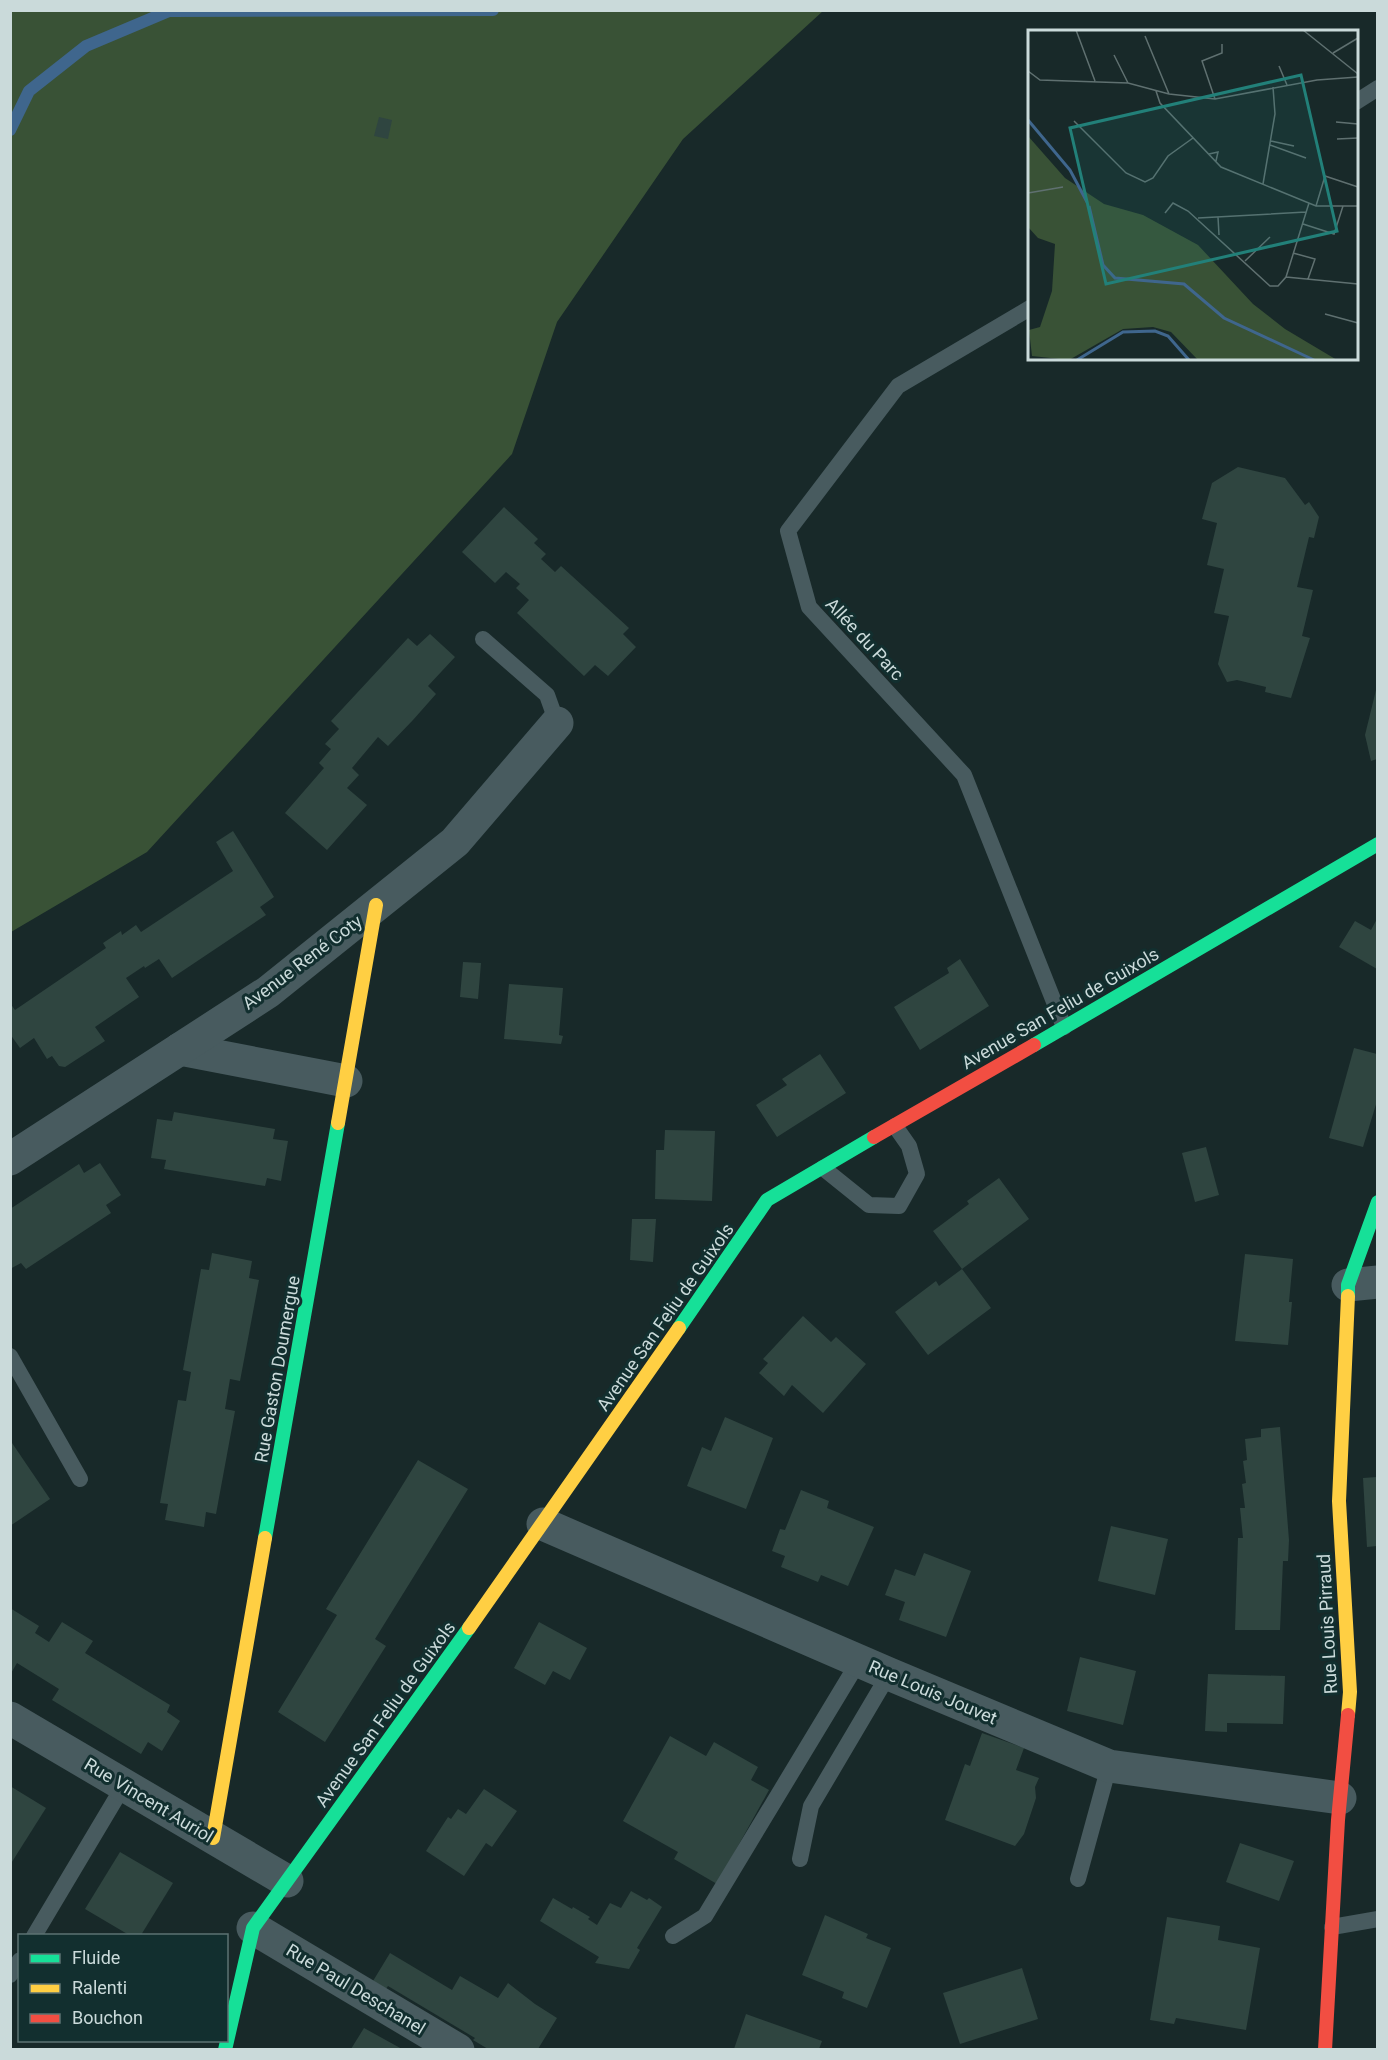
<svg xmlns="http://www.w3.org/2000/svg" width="1388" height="2060" font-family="Roboto,sans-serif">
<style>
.green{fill:#395236}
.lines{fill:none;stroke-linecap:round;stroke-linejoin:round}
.stream{stroke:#3f668d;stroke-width:12}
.building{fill:#2f4540}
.lane{stroke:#485b5f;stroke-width:16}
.street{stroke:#485b5f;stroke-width:33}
.fast{stroke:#16e098;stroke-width:14}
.slow{stroke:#ffcf43;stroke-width:14}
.jam{stroke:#f24e42;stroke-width:14}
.labels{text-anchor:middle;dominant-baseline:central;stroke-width:6;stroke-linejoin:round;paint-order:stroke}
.street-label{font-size:18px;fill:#cadada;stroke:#122f2f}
.inset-river{fill:none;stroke:#3f668d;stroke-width:3}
.inset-road{fill:none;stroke:#5f7070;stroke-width:1.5}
.view{fill:#228079;fill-opacity:0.15;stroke:#228079;stroke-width:3}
.inset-edge{fill:none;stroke:#cadada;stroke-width:3}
</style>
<rect width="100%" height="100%" fill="#182929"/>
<path class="green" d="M 11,11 L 823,11 L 683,139 L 557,322 L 512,454 L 147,852 L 11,932 Z"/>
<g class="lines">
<path class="stream" d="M 10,130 L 29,91 L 86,46 L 169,11 L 493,10"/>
</g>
<g class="building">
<path d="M 379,117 L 392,120 L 388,139 L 374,136 Z"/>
<path d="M 1238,467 L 1285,478 L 1305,505 L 1309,502 L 1319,517 L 1314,538 L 1309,537 L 1297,587 L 1313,590 L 1302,636 L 1310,638 L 1291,698 L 1265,692 L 1266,687 L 1237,680 L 1227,682 L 1218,664 L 1229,616 L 1214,613 L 1224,569 L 1207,565 L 1217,523 L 1202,519 L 1212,483 Z"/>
<path d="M 504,507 L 538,539 L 534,543 L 546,554 L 541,559 L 555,572 L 561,566 L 629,628 L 623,634 L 636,647 L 608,676 L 595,665 L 584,676 L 517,613 L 529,600 L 516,588 L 520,584 L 506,572 L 495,583 L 462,552 Z"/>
<path d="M 430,634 L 455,657 L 428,686 L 436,694 L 413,720 L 388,746 L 378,737 L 352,768 L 359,775 L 347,788 L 367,805 L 327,850 L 285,813 L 324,768 L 319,763 L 331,749 L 325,744 L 339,729 L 331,721 L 408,638 L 417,646 Z"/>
<path d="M 1377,686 L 1377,759 L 1371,761 L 1365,735 Z"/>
<path d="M 233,831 L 274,897 L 260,907 L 266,915 L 172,978 L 159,959 L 145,968 L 144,966 L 126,978 L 139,997 L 95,1027 L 105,1041 L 65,1067 L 59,1066 L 52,1056 L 47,1059 L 34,1038 L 20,1048 L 10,1034 L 10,1003 L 15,1010 L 106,948 L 103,943 L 121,931 L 122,935 L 136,925 L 141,932 L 233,871 L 216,842 Z"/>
<path d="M 1377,919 L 1377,969 L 1339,947 L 1355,921 L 1371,930 Z"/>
<path d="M 960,959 L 989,1006 L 920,1050 L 894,1007 L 949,973 L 947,968 Z"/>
<path d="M 463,962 L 481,963 L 478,999 L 460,997 Z"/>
<path d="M 509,984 L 563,988 L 559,1035 L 563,1036 L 561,1044 L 504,1039 Z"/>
<path d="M 1354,1048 L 1377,1054 L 1377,1101 L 1363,1147 L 1329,1138 Z"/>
<path d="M 820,1054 L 846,1093 L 777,1137 L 756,1105 L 787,1085 L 782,1079 Z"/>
<path d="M 174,1112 L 275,1129 L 273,1139 L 288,1141 L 281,1181 L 267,1178 L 265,1186 L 164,1169 L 166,1160 L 151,1158 L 157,1119 L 172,1121 Z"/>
<path d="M 665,1130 L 715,1131 L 712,1201 L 655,1199 L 656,1150 L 664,1150 Z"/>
<path d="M 1206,1147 L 1219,1195 L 1195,1202 L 1182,1153 Z"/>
<path d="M 100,1163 L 121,1195 L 106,1205 L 111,1213 L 26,1269 L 21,1263 L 10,1269 L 10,1209 L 79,1164 L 84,1173 Z"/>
<path d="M 999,1178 L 1029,1219 L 962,1269 L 933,1231 L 969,1204 L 967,1201 Z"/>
<path d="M 632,1219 L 656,1219 L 653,1262 L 630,1260 Z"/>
<path d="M 212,1253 L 252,1261 L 249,1278 L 259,1280 L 240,1381 L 230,1379 L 225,1409 L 235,1411 L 216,1514 L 206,1512 L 204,1527 L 165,1520 L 168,1504 L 160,1503 L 178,1400 L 186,1401 L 191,1372 L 183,1370 L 201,1269 L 209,1270 Z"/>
<path d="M 1245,1254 L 1293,1259 L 1289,1302 L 1292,1302 L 1288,1345 L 1235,1341 Z"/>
<path d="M 962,1269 L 991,1308 L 928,1355 L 895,1312 L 936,1281 L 939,1286 Z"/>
<path d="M 803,1316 L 831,1342 L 836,1337 L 866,1364 L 823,1413 L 792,1385 L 784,1396 L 759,1373 L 768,1363 L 763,1359 Z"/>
<path d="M 725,1417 L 773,1438 L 746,1509 L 687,1486 L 702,1447 L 711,1451 Z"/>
<path d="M 1280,1427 L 1289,1540 L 1288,1561 L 1283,1561 L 1280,1630 L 1235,1630 L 1238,1538 L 1243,1538 L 1240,1508 L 1245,1508 L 1242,1484 L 1246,1483 L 1243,1461 L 1247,1460 L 1245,1439 L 1261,1437 L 1261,1429 Z"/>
<path d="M 10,1440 L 50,1499 L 10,1526 Z"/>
<path d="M 418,1460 L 468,1489 L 375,1639 L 386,1646 L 325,1742 L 278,1712 L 337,1615 L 326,1609 Z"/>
<path d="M 1377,1477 L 1377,1546 L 1367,1547 L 1363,1478 Z"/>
<path d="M 801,1490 L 829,1501 L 827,1508 L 874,1527 L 848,1586 L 821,1575 L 818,1582 L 781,1567 L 785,1556 L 772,1551 L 780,1529 L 785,1530 Z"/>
<path d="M 1111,1526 L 1168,1539 L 1155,1595 L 1098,1581 Z"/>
<path d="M 924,1553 L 971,1571 L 946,1637 L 899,1620 L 905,1602 L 885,1595 L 895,1569 L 915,1576 Z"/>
<path d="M 10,1608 L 39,1626 L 35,1633 L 49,1642 L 62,1622 L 93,1641 L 85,1653 L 170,1705 L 167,1712 L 180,1721 L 162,1751 L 148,1742 L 141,1754 L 52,1700 L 59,1689 L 17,1663 L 10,1675 Z"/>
<path d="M 539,1622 L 587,1648 L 570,1680 L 553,1671 L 545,1685 L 514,1668 Z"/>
<path d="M 1080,1657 L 1136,1671 L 1123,1725 L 1067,1711 Z"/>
<path d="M 1208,1674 L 1285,1676 L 1283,1724 L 1227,1723 L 1227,1732 L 1205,1731 Z"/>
<path d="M 982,1733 L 1024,1748 L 1016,1770 L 1039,1778 L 1035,1787 L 1036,1798 L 1024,1834 L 1015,1846 L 945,1820 L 965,1764 L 970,1766 Z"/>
<path d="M 670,1736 L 706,1756 L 714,1742 L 758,1767 L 751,1780 L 769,1790 L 717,1884 L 674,1859 L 678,1852 L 623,1821 Z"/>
<path d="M 10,1786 L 46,1808 L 10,1865 Z"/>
<path d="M 484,1789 L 517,1811 L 492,1847 L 486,1843 L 464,1876 L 426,1851 L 448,1817 L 451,1819 L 458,1809 L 466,1814 Z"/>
<path d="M 1240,1843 L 1294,1861 L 1279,1901 L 1226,1882 Z"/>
<path d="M 120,1852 L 173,1883 L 141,1935 L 129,1935 L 85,1909 Z"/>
<path d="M 631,1891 L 647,1900 L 649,1898 L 662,1907 L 637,1948 L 640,1950 L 629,1969 L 595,1963 L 599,1957 L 540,1921 L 553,1898 L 572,1909 L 573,1907 L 590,1917 L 588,1919 L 597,1925 L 610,1903 L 621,1908 Z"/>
<path d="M 825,1915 L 868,1934 L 866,1938 L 891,1948 L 867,2008 L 842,1998 L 844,1992 L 802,1975 Z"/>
<path d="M 1167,1917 L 1220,1926 L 1218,1940 L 1260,1948 L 1246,2030 L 1176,2018 L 1174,2024 L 1150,2020 Z"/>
<path d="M 390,1953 L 452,1990 L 460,1976 L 498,1998 L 508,1983 L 535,2004 L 557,2018 L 538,2049 L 488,2049 L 473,2040 L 475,2038 L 388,1986 L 386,1989 L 373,1981 Z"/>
<path d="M 1022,1968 L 1038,2019 L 960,2044 L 943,1993 Z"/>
<path d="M 746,2014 L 822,2041 L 819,2049 L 734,2049 Z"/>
<path d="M 364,2028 L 402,2049 L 351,2049 Z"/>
</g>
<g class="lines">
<g class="lane">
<path d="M 1356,102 L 1378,88"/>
<path d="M 1030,308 L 898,386 L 788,531 L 809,607 L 964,775 L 1064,1027"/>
<path d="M 483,639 L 547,695 L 557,723"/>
<path d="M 823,1168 L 869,1205 L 899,1206 L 917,1174 L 909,1146 L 895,1126"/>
<path d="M 10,1356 L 80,1479"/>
<path d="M 800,1859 L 811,1806 L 889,1674"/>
<path d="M 1078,1879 L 1109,1766"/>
<path d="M 1332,1927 L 1378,1919"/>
<path d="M 34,1936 L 124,1785"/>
<path d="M 673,1936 L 705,1916 L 859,1661"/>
<path d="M 10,1975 L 20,1960"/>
</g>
<g class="street">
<path d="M 180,1049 L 346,1081"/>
<path d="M 10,1159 L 268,992 L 455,842 L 557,723"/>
<path d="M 1348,1285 L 1378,1282"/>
<path d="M 543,1524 L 889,1674 L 1109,1766 L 1340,1798"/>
<path d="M 10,1718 L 287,1881"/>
<path d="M 253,1928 L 458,2050"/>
</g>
<g class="fast">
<path d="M 1034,1045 L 1378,844"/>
<path d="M 1348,1296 L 1348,1285 L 1378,1202"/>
<path d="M 679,1328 L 767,1200 L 874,1137"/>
<path d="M 265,1538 L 338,1123"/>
<path d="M 225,2050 L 253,1928 L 469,1628"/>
</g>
<g class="slow">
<path d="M 338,1123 L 376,905"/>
<path d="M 1348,1296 L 1339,1501 L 1350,1692 L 1348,1715"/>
<path d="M 469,1628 L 679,1328"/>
<path d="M 213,1838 L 265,1538"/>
</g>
<g class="jam">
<path d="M 874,1137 L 1034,1045"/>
<path d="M 1325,2050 L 1338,1820 L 1348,1715"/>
</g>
</g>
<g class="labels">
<g class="street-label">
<text transform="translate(865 639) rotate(47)">Allée du Parc</text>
<text transform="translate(302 962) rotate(-37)">Avenue René Coty</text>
<text transform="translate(1060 1008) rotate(-30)">Avenue San Feliu de Guixols</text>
<text transform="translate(665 1317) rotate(-55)">Avenue San Feliu de Guixols</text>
<text transform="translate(277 1369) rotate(-80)">Rue Gaston Doumergue</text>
<text transform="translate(1327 1624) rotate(-93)">Rue Louis Pirraud</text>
<text transform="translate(933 1692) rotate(23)">Rue Louis Jouvet</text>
<text transform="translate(385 1714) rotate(-54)">Avenue San Feliu de Guixols</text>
<text transform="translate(149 1800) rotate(31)">Rue Vincent Auriol</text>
<text transform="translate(356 1989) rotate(31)">Rue Paul Deschanel</text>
</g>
</g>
<g transform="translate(1028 30)">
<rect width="330" height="330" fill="#182929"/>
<path d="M 0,106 L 37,148 L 76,174 L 115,185 L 170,215 L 225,274 L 257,299 L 309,330 L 170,330 L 143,302 L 125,297 L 95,299 L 41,330 L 4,326 L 1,300 L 12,297 L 24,261 L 27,214 L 10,208 L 0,197 Z" fill="#395236"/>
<path class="inset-river" d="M 0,90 L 42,140 L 59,172M 61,176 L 75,235 L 87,248 L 156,254 L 196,288 L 286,330M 49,330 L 95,302 L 127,301 L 140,306 L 161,330"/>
<path class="inset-road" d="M 48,0 L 67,51M 275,0 L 330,44M 117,6 L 141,64M 305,23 L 330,8M 86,25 L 100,53M 251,36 L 259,55M 0,41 L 12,50 L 100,53 L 141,64 L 187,69 L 289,50 L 330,47M 128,61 L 132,73 L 193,137 L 288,176 L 330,176M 187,69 L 174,31 L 194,23 L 194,14M 46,91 L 98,143 L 117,152 L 125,148 L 140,126 L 165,108M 308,92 L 330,94M 309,109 L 330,108M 243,111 L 266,116M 242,115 L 278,128M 181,124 L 190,122 L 188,131M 235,154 L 247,84 L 245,57M 0,163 L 35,157M 288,176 L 297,146 L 330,157M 137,183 L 145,173 L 160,181 L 242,256 L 250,256 L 258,247 L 281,173M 190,187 L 191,205M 170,188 L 278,182M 275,194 L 306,204 L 315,176M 265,223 L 287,229 L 280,249M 217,231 L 242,207M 258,247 L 330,254M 297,284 L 330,293"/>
<path class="view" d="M 273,45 L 309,201 L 78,254 L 42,98 Z"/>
<rect width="330" height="330" class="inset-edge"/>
</g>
<rect width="1388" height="2060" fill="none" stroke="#cadada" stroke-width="24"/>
<rect x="18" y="1934" width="210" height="108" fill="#122f2f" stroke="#5c7373" stroke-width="1.5"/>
<rect x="30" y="1954" width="30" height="9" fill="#16e098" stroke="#5c7373" stroke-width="1.5"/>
<text x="72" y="1964" font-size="18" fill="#cadada">Fluide</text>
<rect x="30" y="1984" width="30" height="9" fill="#ffcf43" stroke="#5c7373" stroke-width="1.5"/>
<text x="72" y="1994" font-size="18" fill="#cadada">Ralenti</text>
<rect x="30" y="2014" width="30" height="9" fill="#f24e42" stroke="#5c7373" stroke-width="1.5"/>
<text x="72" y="2024" font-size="18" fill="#cadada">Bouchon</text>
</svg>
